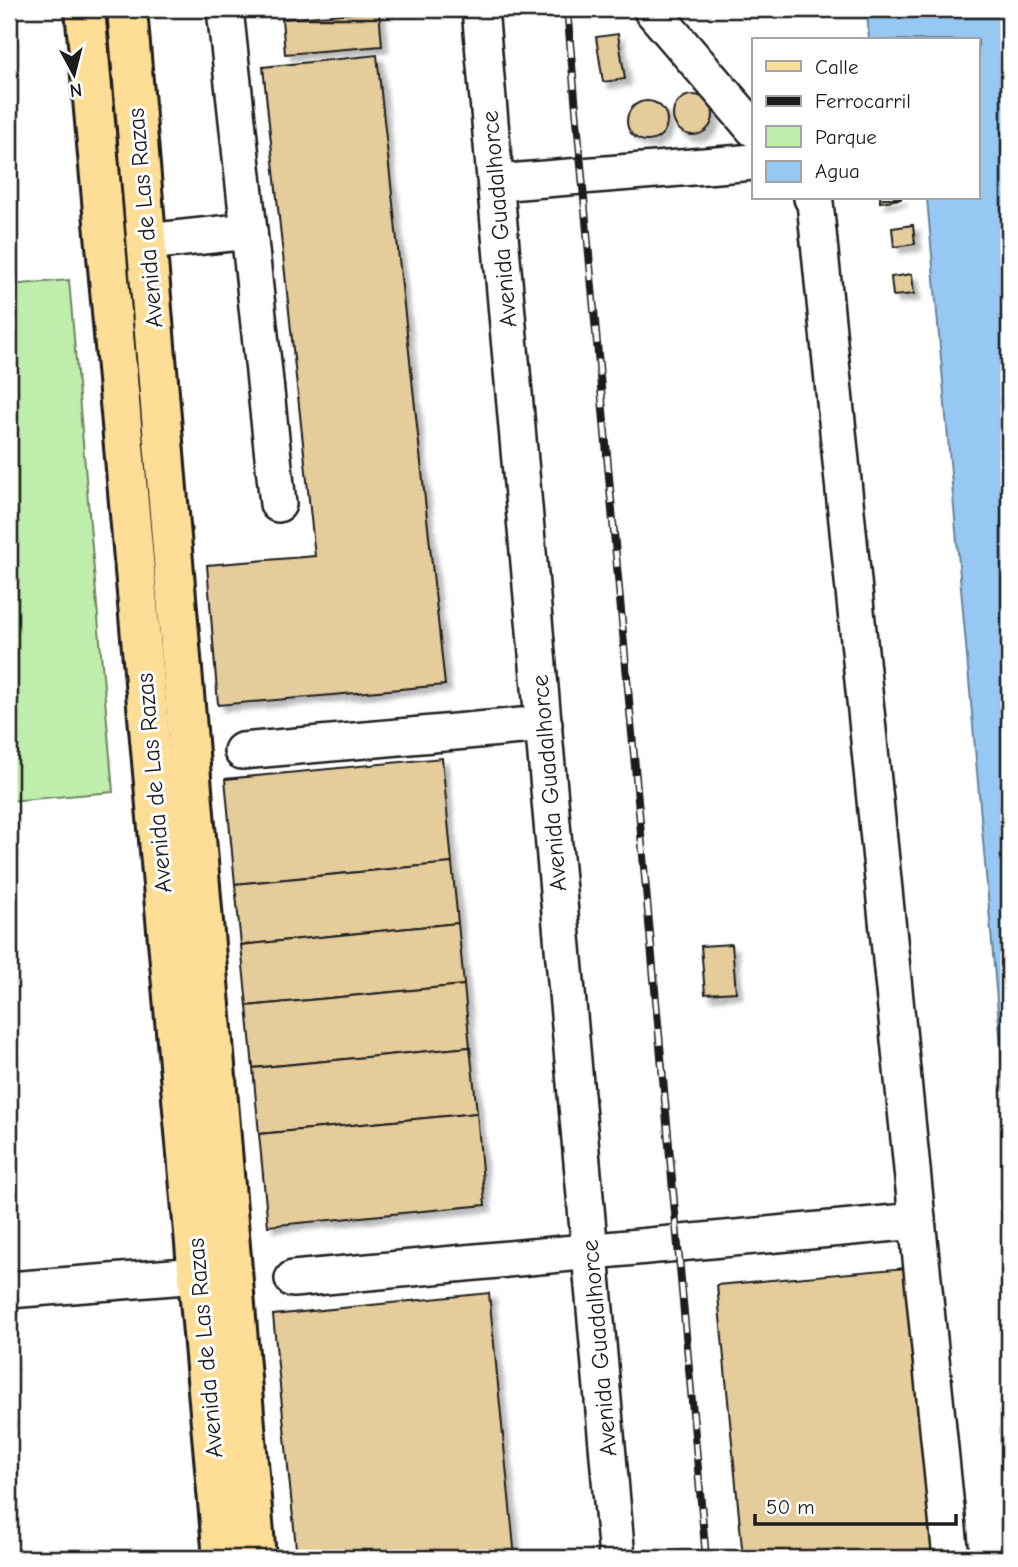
<svg xmlns="http://www.w3.org/2000/svg" width="1018" height="1567" font-family="'Comic Neue',sans-serif">
<style>
.green{fill:#bfedac;stroke:#6e8464;stroke-width:2}
.water{fill:#96c8f3;stroke:#65839d;stroke-width:2}
.building{fill:#e5cc9b;stroke:#1c1c1c;stroke-width:2;filter:url(#shadow)}
.lines{fill:none;stroke-linecap:round;stroke-linejoin:round}
.minor-casing{stroke:#1c1c1c;stroke-width:40}
.major-casing{stroke:#1c1c1c;stroke-width:44}
.minor{stroke:#fff;stroke-width:35}
.major{stroke:#fedd96;stroke-width:38}
.rail-casing{stroke:#1c1c1c;stroke-width:8}
.rail{stroke:#fff;stroke-width:5;stroke-dasharray:16;stroke-linecap:butt}
.labels{text-anchor:middle;dominant-baseline:central;stroke-width:6;stroke-linejoin:round;paint-order:stroke}
.street-label{font-size:24px;fill:#1c1c1c;stroke:#fff}
</style>
<defs>
<filter id="shadow"><feDropShadow dx="6" dy="6" stdDeviation="2" flood-color="#0004"/></filter>
</defs>
<rect width="100%" height="100%" fill="#fff"/>
<filter id="ink" filterUnits="userSpaceOnUse"><feTurbulence type="fractalNoise" baseFrequency=".0143" numOctaves="2"/><feDisplacementMap in="SourceGraphic" scale="14" xChannelSelector="R" yChannelSelector="G"/><feConvolveMatrix kernelMatrix="1 2 1 2 8 2 1 2 1" color-interpolation-filters="sRGB"/></filter>
<g filter="url(#ink)">
<path class="green" d="M 69,280 L 113,792 L 9,801 L 9,285 Z"/>
<path class="water" d="M 867,9 L 1009,9 L 1009,1138 L 927,198 L 978,198 L 978,40 L 869,40 Z"/>
<g class="building">
<path d="M 379,11 L 382,46 L 285,54 L 282,19 Z"/>
<path d="M 618,34 L 625,79 L 603,82 L 596,37 Z"/>
<path d="M 377,55 L 445,685 L 218,705 L 207,565 L 315,556 L 263,67 Z"/>
<circle cx="693" cy="115" r="20"/>
<circle cx="647" cy="121" r="20"/>
<path d="M 880,198 L 901,198 L 901,199 L 880,202 Z"/>
<path d="M 913,225 L 915,244 L 894,247 L 892,228 Z"/>
<path d="M 912,274 L 914,294 L 893,296 L 891,277 Z"/>
<path d="M 442,758 L 452,863 L 235,884 L 225,779 Z"/>
<path d="M 452,863 L 458,923 L 241,945 L 235,884 Z"/>
<path d="M 458,923 L 464,985 L 247,1006 L 241,945 Z"/>
<path d="M 732,944 L 736,992 L 705,994 L 701,946 Z"/>
<path d="M 464,985 L 470,1047 L 253,1068 L 247,1006 Z"/>
<path d="M 470,1047 L 477,1113 L 259,1134 L 253,1068 Z"/>
<path d="M 477,1113 L 485,1205 L 268,1226 L 259,1134 Z"/>
<path d="M 906,1268 L 933,1558 L 743,1558 L 717,1285 Z"/>
<path d="M 489,1293 L 515,1558 L 297,1558 L 273,1315 Z"/>
</g>
<g class="lines">
<g class="minor-casing">
<g id="minor">
<path d="M 480,9 L 617,1558"/>
<path d="M 651,9 L 754,129"/>
<path d="M 496,183 L 754,162"/>
<path d="M 812,198 L 815,202 L 951,1558"/>
<path d="M 249,231 L 278,504"/>
<path d="M 147,242 L 249,231 L 225,9"/>
<path d="M 242,751 L 544,724"/>
<path d="M 293,1279 L 917,1221"/>
<path d="M 9,1290 L 198,1275"/>
</g>
</g>
<g class="major-casing">
<g id="major">
<path d="M 85,9 L 223,1558"/>
<path d="M 127,9 L 256,1558"/>
</g>
</g>
<use href="#minor" class="minor"/>
<use href="#major" class="major"/>
<g class="rail-casing">
<path id="rail" d="M 567,9 L 706,1558"/>
</g>
<use href="#rail" class="rail"/>
</g>
</g>
<g class="labels">
<g class="street-label">
<text transform="translate(145 218) rotate(-95)">Avenida de Las Razas</text>
<text transform="translate(499 219) rotate(-95)">Avenida Guadalhorce</text>
<text transform="translate(154 783) rotate(-95)">Avenida de Las Razas</text>
<text transform="translate(549 783) rotate(-95)">Avenida Guadalhorce</text>
<text transform="translate(205 1348) rotate(-95)">Avenida de Las Razas</text>
<text transform="translate(599 1348) rotate(-95)">Avenida Guadalhorce</text>
</g>
</g>
<rect width="1018" height="1567" fill="none" stroke="#fff" stroke-width="35"/>
<rect x="18" y="18" width="983" height="1532" fill="none" stroke="#1c1c1c" stroke-width="2.5" filter="url(#ink)"/>
<rect x="752" y="38" width="228" height="161" fill="#ffffff" stroke="#a4a4a4" stroke-width="2"/>
<rect x="766" y="61" width="35" height="10" fill="#fedd96" stroke="#a4a4a4" stroke-width="2"/>
<text x="815" y="74" font-size="21" fill="#1c1c1c">Calle</text>
<rect x="766" y="96" width="35" height="10" fill="#1c1c1c" stroke="#a4a4a4" stroke-width="2"/>
<text x="815" y="108" font-size="21" fill="#1c1c1c">Ferrocarril</text>
<rect x="766" y="126" width="35" height="21" fill="#bfedac" stroke="#a4a4a4" stroke-width="2"/>
<text x="815" y="144" font-size="21" fill="#1c1c1c">Parque</text>
<rect x="766" y="161" width="35" height="21" fill="#96c8f3" stroke="#a4a4a4" stroke-width="2"/>
<text x="815" y="178" font-size="21" fill="#1c1c1c">Agua</text>
<g transform="translate(74 74) rotate(173)" stroke="#ffffff" stroke-width="5" paint-order="stroke">
<path d="M0-5L12 26L0 18L-12 26Z" fill="#1c1c1c"/>
<text y="-10" font-size="19" font-weight="bold" text-anchor="middle" fill="#1c1c1c">N</text>
</g>
<path d="M755 1514v10h201v-10" fill="none" stroke="#1c1c1c" stroke-width="3.5"/>
<text x="766" y="1514" font-size="21" fill="#1c1c1c" stroke="#ffffff" stroke-width="5" paint-order="stroke">50 m</text>
</svg>
